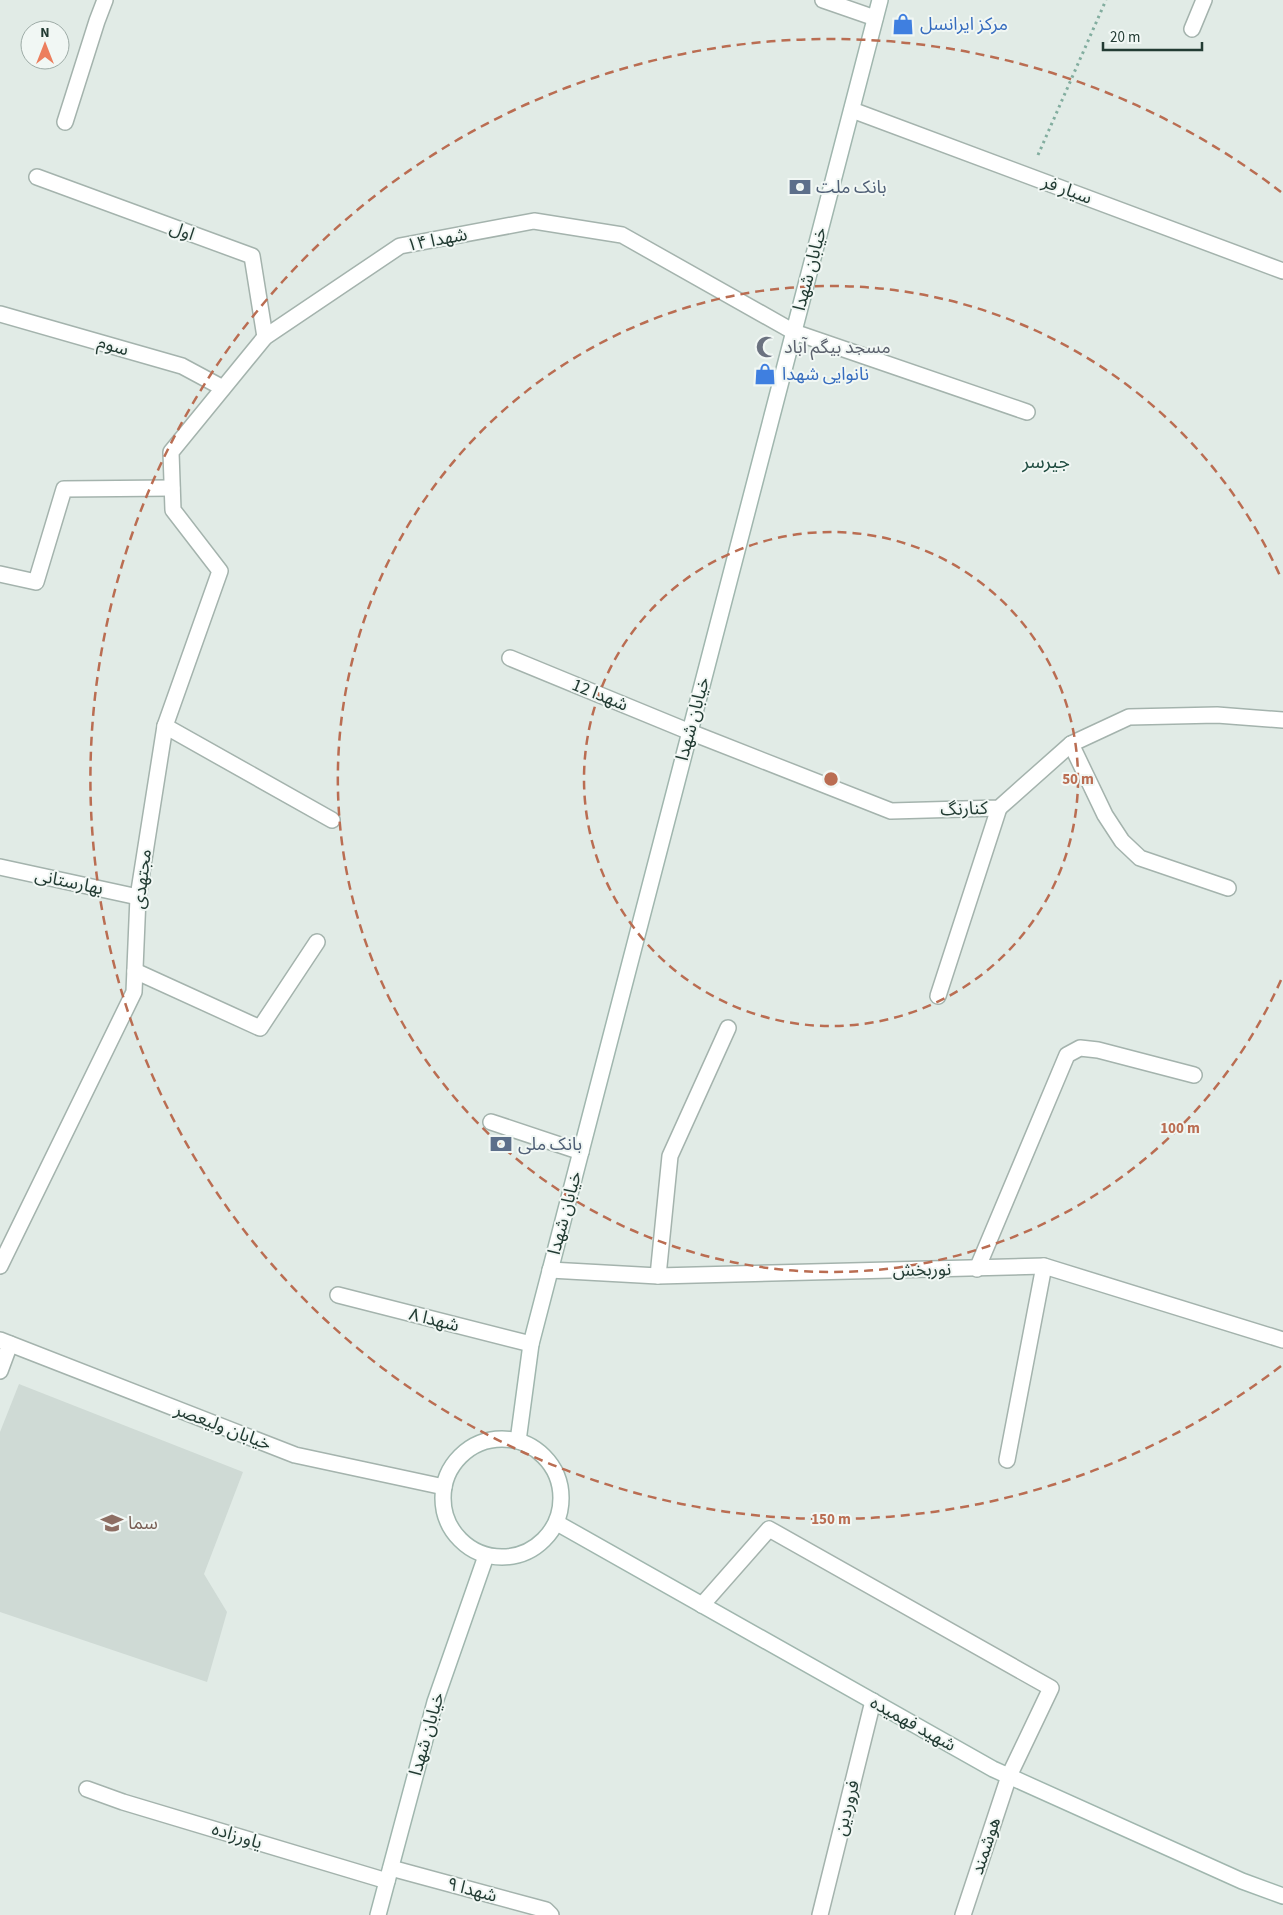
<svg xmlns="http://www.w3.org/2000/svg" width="1283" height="1915" font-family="'Source Sans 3','Noto Sans Arabic',sans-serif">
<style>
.built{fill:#cfdad5}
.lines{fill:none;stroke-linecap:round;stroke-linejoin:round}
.service-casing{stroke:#a4b3ad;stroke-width:18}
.minor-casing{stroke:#a4b3ad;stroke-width:18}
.secondary-casing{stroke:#a0b6ae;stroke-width:18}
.path{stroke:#82ad9f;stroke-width:3;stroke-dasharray:2.5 4;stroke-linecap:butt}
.service{stroke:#fff;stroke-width:15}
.minor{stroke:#fff;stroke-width:15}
.secondary{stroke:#fff;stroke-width:15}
.ring{fill:none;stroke:#ba6d52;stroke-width:2.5;stroke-dasharray:9 6}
.labels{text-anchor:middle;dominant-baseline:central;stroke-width:4;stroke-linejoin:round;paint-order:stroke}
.shop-label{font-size:18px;fill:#366cbe;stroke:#f1f7f4;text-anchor:start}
.service-label{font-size:18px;fill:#4e5e75;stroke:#f1f7f4;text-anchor:start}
.street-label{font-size:18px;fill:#223b33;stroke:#f1f7f4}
.worship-label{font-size:18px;fill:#5b616d;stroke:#f1f7f4;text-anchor:start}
.education-label{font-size:18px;fill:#785e54;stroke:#f1f7f4;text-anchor:start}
.neighbourhood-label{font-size:19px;fill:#1f4c40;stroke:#f1f7f4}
.centre{fill:#ba6d52;stroke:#f1f7f4;stroke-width:2.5}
.ring-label{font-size:15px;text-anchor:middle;font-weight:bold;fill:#ba6d52;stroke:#f1f7f4;stroke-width:4;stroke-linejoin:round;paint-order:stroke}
</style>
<rect width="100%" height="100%" fill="#e1ebe6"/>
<path class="built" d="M 19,1384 L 243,1472 L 204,1574 L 227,1612 L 207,1682 L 0,1612 L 0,1432 Z"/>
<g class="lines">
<g class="service-casing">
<g id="service">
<path d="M 1192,29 L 1204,0"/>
<path d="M 65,122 L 97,21 L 105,0"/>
<path d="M 37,177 L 252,256 L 265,337"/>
<path d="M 0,314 L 182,366 L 223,388"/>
<path d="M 794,332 L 1027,412"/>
<path d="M 0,574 L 36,582 L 64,489 L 172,488"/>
<path d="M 510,658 L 690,732"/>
<path d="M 165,726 L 332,820"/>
<path d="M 1071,744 L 1105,815 L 1122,841 L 1140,858 L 1228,888"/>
<path d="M 0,867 L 138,897"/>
<path d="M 135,971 L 260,1028 L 317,942"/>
<path d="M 938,996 L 999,808"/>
<path d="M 491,1122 L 581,1152"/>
<path d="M 977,1269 L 1067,1055 L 1080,1048 L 1098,1050 L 1194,1075"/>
<path d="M 658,1276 L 670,1156 L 728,1028"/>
<path d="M 338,1295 L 531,1344"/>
<path d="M 1007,1460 L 1044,1266"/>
<path d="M 702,1605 L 769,1529 L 1051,1688 L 1009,1776 L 963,1915"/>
<path d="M 820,1915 L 873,1701"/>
</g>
</g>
<g class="minor-casing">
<g id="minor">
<path d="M 823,0 L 875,18"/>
<path d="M 852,110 L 1283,271"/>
<path d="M 690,732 L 891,811 L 999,808 L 1071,744 L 1129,717 L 1217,715 L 1283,720"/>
<path d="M 0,1266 L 134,992 L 138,897 L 165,726 L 220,571 L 173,510 L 171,452 L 265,337 L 400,246 L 534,221 L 622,235 L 794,332"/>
<path d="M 550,1270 L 658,1276 L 1044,1266 L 1283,1340"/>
<path d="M 0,1340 L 295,1455 L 444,1487"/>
<path d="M 0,1371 L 10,1344"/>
<path d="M 87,1789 L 123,1802 L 387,1881"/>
<path d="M 391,1868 L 546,1910 L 551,1915"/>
</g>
</g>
<g class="secondary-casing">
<g id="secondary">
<circle cx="502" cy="1498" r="59"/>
<path d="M 518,1441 L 531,1344 L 880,0"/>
<path d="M 557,1523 L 993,1769 L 1242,1881 L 1283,1896"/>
<path d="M 378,1915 L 435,1702 L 486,1556"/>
</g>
</g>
<path class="path" d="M 1038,155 L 1106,0"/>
<use href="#service" class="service"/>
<use href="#minor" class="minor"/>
<use href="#secondary" class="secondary"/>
</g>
<g class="ring">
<circle cx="831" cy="779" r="247"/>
<path d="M1281 980A493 493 0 1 1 1281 578"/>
<path d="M1281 1366A740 740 0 1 1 1281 192"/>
</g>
<defs>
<g id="shop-bare" transform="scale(1.725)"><path d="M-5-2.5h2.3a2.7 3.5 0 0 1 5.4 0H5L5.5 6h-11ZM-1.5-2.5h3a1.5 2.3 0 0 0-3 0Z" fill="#3f7fe0" stroke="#f1f7f4" stroke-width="2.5" paint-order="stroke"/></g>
<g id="bank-bare" transform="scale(1.725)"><path d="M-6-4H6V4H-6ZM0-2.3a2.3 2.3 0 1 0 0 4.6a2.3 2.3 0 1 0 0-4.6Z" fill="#5c6f8a" stroke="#f1f7f4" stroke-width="2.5" paint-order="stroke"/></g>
<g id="mosque-bare" transform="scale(1.725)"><path d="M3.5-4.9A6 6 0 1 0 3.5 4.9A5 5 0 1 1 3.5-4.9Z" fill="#6b7280" stroke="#f1f7f4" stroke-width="2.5" paint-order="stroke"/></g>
<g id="school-bare" transform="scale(1.725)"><path d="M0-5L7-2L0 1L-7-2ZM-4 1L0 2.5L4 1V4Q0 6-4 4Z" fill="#8d6e63" stroke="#f1f7f4" stroke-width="2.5" paint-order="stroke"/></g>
</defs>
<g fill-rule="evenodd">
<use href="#shop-bare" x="903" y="24"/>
<use href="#bank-bare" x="800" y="187"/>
<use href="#mosque-bare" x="767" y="347"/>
<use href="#shop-bare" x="765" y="374"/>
<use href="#bank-bare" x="501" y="1144"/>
<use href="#school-bare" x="112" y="1523"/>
</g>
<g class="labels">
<g class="shop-label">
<text x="920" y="24">مرکز ایرانسل</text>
<text x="782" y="374">نانوایی شهدا</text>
</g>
<g class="service-label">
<text x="816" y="187">بانک ملت</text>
<text x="518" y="1144">بانک ملی</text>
</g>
<g class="street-label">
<text transform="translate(1067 190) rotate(20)">سیار فر</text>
<text transform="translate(182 231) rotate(20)">اول</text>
<text transform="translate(437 240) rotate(-11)">شهدا ۱۴</text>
<text transform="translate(810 269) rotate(-75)">خیابان شهدا</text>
<text transform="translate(113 346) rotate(16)">سوم</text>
<text transform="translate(600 695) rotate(22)">شهدا 12</text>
<text transform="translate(693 719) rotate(-75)">خیابان شهدا</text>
<text transform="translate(964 809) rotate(-2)">کنارنگ</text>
<text transform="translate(142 879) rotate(-83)">مجتهدی</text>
<text transform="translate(69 882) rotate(12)">بهارستانی</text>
<text transform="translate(565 1213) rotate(-75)">خیابان شهدا</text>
<text transform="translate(922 1270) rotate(-1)">نوربخش</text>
<text transform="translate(434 1320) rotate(14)">شهدا ۸</text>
<text transform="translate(223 1427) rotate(21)">خیابان ولیعصر</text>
<text transform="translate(913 1724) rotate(29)">شهید فهمیده</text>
<text transform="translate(427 1734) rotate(-74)">خیابان شهدا</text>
<text transform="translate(847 1808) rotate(-76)">فروردین</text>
<text transform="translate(237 1836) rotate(17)">یاورزاده</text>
<text transform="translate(986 1846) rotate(-72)">هوشمند</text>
<text transform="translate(472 1890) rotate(15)">شهدا ۹</text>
</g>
<g class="worship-label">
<text x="784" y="347">مسجد بیگم آباد</text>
</g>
<g class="education-label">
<text x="128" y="1523">سما</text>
</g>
<g class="neighbourhood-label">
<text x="1046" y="462">جیرسر</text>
</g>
</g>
<circle cx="831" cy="779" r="8" class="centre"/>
<g class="ring-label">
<text x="1078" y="784">50 m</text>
<text x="1180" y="1133">100 m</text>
<text x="831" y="1524">150 m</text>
</g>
<g transform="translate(45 45)"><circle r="24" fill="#f1f7f4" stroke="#9eaca7"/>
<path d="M0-4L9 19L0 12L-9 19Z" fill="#ec7e5d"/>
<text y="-8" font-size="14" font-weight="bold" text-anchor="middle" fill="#223b33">N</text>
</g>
<path d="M1103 42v8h99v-8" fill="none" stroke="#223b33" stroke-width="2.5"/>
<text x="1110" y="42" font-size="15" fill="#223b33" stroke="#f1f7f4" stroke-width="4" paint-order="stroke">20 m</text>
</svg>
